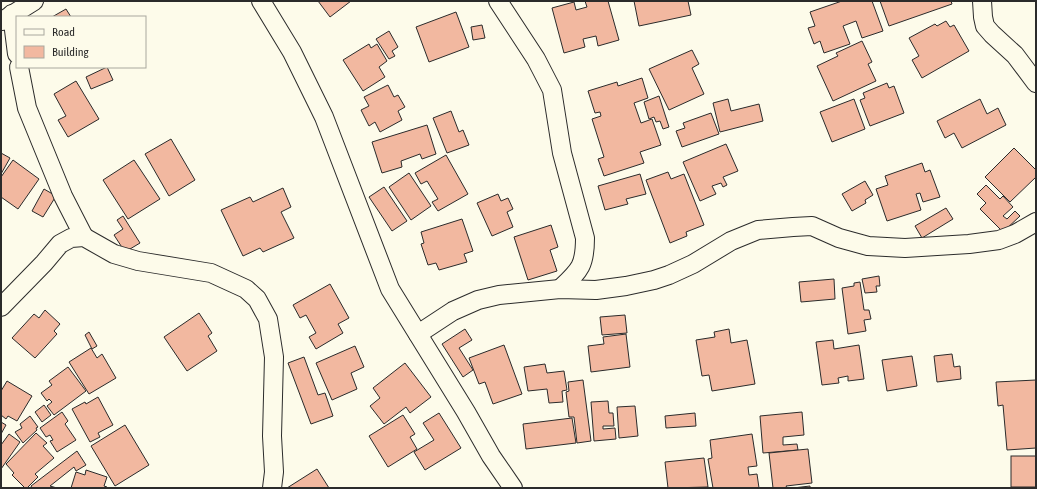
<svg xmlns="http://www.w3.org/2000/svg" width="1037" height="489" font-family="'Asap Condensed',sans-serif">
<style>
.building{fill:#f2b8a0;stroke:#2b2b2b}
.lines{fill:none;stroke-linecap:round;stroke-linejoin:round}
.street-casing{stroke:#2b2b2b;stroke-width:20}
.street{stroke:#fdfbea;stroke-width:18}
</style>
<rect width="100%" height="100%" fill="#fdfbea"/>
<g class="building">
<path d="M 318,1 L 351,1 L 330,17 Z"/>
<path d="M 585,1 L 608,1 L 619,40 L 598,46 L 596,36 L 583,39 L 585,47 L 564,53 L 552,8 L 574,2 L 576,10 L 587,7 Z"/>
<path d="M 634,1 L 688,1 L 691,15 L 639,26 Z"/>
<path d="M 842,1 L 872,1 L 883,31 L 862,38 L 856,21 L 843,26 L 850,44 L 824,53 L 820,41 L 814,44 L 808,28 L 815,26 L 810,12 Z"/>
<path d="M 880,1 L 951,1 L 952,4 L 889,26 Z"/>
<path d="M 66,9 L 71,17 L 52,17 Z"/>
<path d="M 456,12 L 469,47 L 429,62 L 416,27 Z"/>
<path d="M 946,21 L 950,27 L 954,25 L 969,51 L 922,78 L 912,60 L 919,56 L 909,38 L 935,24 L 937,26 Z"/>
<path d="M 482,25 L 485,38 L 473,40 L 471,27 Z"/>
<path d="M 389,31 L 398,47 L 392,51 L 395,56 L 389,59 L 376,39 Z"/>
<path d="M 862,41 L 872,62 L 868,64 L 876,81 L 833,101 L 817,66 L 838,56 L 836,53 Z"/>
<path d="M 369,44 L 371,48 L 377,44 L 387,61 L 379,67 L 385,77 L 363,91 L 343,60 Z"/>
<path d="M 692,50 L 699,64 L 692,68 L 704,94 L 669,110 L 649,69 Z"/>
<path d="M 107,67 L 113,80 L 91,89 L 86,77 Z"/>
<path d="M 642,78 L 648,98 L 634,103 L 641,123 L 652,119 L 661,145 L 640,152 L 644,163 L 604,176 L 598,159 L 604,157 L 592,119 L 601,116 L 600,112 L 595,113 L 588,91 L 617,82 L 618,86 Z"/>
<path d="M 76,81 L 99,119 L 68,137 L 58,120 L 66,116 L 54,94 Z"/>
<path d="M 887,83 L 889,88 L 894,86 L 904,113 L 870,126 L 860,100 L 865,98 L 863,93 Z"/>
<path d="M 388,85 L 394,97 L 398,95 L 405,107 L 398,111 L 402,120 L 380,132 L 375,122 L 369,126 L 361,110 L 369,106 L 364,97 Z"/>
<path d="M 659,96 L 669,127 L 663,129 L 660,121 L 656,122 L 654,117 L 649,119 L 644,102 Z"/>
<path d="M 728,99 L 731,111 L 759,104 L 763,121 L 720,132 L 713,103 Z"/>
<path d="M 854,99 L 865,129 L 832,142 L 820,112 Z"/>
<path d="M 980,99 L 987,114 L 998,108 L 1006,125 L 962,148 L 954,133 L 945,138 L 937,121 Z"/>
<path d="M 451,111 L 459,132 L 463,130 L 469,145 L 447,153 L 433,118 Z"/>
<path d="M 711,113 L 719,134 L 682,147 L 676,131 L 685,128 L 683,123 Z"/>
<path d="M 427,125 L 436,154 L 422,159 L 420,154 L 401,161 L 402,167 L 382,173 L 372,142 Z"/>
<path d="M 171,139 L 195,180 L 169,196 L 145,154 Z"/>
<path d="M 726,144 L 738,171 L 723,177 L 727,185 L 723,187 L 721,183 L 712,186 L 716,194 L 700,201 L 683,162 Z"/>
<path d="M 1014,148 L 1036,170 L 1036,177 L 1010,202 L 985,177 Z"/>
<path d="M 1,153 L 10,158 L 1,174 Z"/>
<path d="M 446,155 L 468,194 L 438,211 L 432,202 L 438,199 L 427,181 L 421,184 L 415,173 Z"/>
<path d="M 13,160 L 39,179 L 18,209 L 1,197 L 1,177 Z"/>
<path d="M 134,160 L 160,199 L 128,219 L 103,180 Z"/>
<path d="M 922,163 L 925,172 L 930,170 L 940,197 L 923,202 L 920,193 L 916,194 L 921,210 L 887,221 L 876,189 L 888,185 L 885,176 Z"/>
<path d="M 668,172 L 671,179 L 684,174 L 704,225 L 686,232 L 687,236 L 670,243 L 646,180 Z"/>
<path d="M 409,173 L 431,206 L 411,220 L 389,187 Z"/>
<path d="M 640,174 L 646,194 L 626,199 L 628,204 L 605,210 L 598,186 Z"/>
<path d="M 865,181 L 873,195 L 865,200 L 866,203 L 852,211 L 842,194 Z"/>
<path d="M 986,185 L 1000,199 L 1003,196 L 1013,207 L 1003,216 L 1007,219 L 1015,211 L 1020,216 L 1003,232 L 980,209 L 986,203 L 977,194 Z"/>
<path d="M 384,187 L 407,221 L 392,231 L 369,197 Z"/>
<path d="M 283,188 L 291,207 L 281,212 L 294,238 L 263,252 L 260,248 L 243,256 L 221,210 L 250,197 L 253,202 Z"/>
<path d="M 44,189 L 56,196 L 43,217 L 32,211 Z"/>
<path d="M 498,194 L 501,201 L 508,198 L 513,209 L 507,212 L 513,227 L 492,236 L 477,203 Z"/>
<path d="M 946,208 L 953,219 L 922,238 L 915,226 Z"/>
<path d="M 123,216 L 140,243 L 125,252 L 114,235 L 123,229 L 117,220 Z"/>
<path d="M 462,219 L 473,251 L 464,254 L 467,262 L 439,270 L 436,263 L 428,265 L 421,244 L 424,243 L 421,232 Z"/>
<path d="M 551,225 L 558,247 L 550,250 L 557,271 L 528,280 L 514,237 Z"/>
<path d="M 879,276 L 880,286 L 876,286 L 877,292 L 865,293 L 862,279 Z"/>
<path d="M 834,279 L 835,299 L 801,302 L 799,282 Z"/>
<path d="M 860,282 L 864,310 L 869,310 L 871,319 L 864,320 L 866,331 L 848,334 L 842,288 L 854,286 L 854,283 Z"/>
<path d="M 330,284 L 349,318 L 338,324 L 343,333 L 316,349 L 309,337 L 316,333 L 306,315 L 300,318 L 293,305 Z"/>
<path d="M 45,310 L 60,324 L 54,331 L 57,334 L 35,358 L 12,338 L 34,314 L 39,318 Z"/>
<path d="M 199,313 L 212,333 L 208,336 L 217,351 L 187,371 L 164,337 Z"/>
<path d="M 625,315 L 627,333 L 602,335 L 600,317 Z"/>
<path d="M 465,329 L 472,340 L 459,348 L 473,370 L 463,377 L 442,344 Z"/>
<path d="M 729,329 L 731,343 L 747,340 L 755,384 L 712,391 L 709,375 L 702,376 L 696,340 L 715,337 L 714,332 Z"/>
<path d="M 89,332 L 97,346 L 92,349 L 85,335 Z"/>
<path d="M 626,334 L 630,367 L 591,372 L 588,346 L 604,344 L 603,337 Z"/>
<path d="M 833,340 L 834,349 L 859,345 L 864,379 L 848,381 L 848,376 L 838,378 L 839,383 L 822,385 L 816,342 Z"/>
<path d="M 504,345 L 522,394 L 493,404 L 485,382 L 479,384 L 469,358 Z"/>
<path d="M 355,346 L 364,367 L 351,373 L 357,389 L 332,400 L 316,363 Z"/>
<path d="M 91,348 L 97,358 L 102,354 L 116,378 L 89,394 L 69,362 Z"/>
<path d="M 952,354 L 954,367 L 960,366 L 961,379 L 937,382 L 934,356 Z"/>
<path d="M 912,356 L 917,386 L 887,391 L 882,360 Z"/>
<path d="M 304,357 L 318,395 L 325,393 L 333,416 L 311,424 L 288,363 Z"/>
<path d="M 405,363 L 431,397 L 410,413 L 406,407 L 384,424 L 370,406 L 380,398 L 373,388 Z"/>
<path d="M 545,364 L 547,373 L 564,371 L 567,390 L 562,391 L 563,402 L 549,403 L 547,389 L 528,391 L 524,367 Z"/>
<path d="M 68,367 L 86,391 L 54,415 L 47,406 L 52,402 L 49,399 L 47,401 L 41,393 L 52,385 L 49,381 Z"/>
<path d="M 583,380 L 591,441 L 577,443 L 574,417 L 569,417 L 566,392 L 569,391 L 568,382 Z"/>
<path d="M 1036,380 L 1036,448 L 1007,450 L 1003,405 L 998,406 L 996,382 Z"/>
<path d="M 7,381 L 32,396 L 17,421 L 8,416 L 6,419 L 1,415 L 1,391 Z"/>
<path d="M 98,397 L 113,425 L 98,433 L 100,437 L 90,442 L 72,409 L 85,402 L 86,404 Z"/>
<path d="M 608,401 L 609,413 L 613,413 L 614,426 L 603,426 L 603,429 L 615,428 L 616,439 L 594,441 L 591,402 Z"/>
<path d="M 44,405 L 51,415 L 42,422 L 35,412 Z"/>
<path d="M 635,406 L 638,436 L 619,438 L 617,407 Z"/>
<path d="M 62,412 L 68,421 L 65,424 L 76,440 L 57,452 L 50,441 L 53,440 L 50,435 L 46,437 L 40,428 Z"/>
<path d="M 802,412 L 804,435 L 783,437 L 783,445 L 797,444 L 798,450 L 763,453 L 760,416 Z"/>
<path d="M 439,413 L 461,448 L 425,470 L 414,452 L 434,440 L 423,423 Z"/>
<path d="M 695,413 L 696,426 L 666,428 L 665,416 Z"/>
<path d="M 403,415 L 415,434 L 410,437 L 417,449 L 388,467 L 369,436 Z"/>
<path d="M 30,416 L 38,427 L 36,428 L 37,430 L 23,443 L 15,432 L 22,428 L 20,424 Z"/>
<path d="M 572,418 L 576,443 L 526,449 L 523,424 Z"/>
<path d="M 1,422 L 6,425 L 1,434 Z"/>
<path d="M 125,425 L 149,465 L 115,486 L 91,446 Z"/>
<path d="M 36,433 L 47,443 L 43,446 L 54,458 L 35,474 L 38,477 L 27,488 L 25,488 L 12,475 L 14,473 L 6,464 Z"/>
<path d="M 9,434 L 20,442 L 1,469 L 1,445 Z"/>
<path d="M 752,434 L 757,466 L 748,467 L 749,475 L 757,474 L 759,488 L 713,488 L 708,459 L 712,458 L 710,440 Z"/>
<path d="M 808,449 L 812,483 L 786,486 L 787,488 L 773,488 L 769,453 Z"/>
<path d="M 77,451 L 86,465 L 76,471 L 74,467 L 50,486 L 57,488 L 32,488 L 31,486 Z"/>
<rect x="1011" y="456" width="25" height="31"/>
<path d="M 704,458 L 708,487 L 668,488 L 665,462 Z"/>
<path d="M 317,469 L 329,488 L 287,488 Z"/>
<path d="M 86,470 L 107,477 L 104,486 L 107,487 L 107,488 L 71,488 L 76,472 L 85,475 Z"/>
<path d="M 810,486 L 810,488 L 793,488 Z"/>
</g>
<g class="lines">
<g class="street-casing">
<g id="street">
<path d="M 261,1 L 292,52 L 324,117 L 390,289 L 466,412 L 491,456 L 513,488"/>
<path d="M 498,1 L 536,59 L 552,90 L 562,153 L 585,238 C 585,266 580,270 560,289"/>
<path d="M 982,1 L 983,17 L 985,26 L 992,34 L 1015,55 L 1036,83"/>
<path d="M 12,14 L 17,54"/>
<path d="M 2,21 L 34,1"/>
<path d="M 19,67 L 27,108 L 63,196 L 84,237"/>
<path d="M 1,307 L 44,263 L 60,244 L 71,238 L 84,237 L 114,254 L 138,261 L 211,273 L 246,289 L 257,299 L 268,319 L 274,357 L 272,436 L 274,472 L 272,488"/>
<path d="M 418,334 L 453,311 L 478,300 L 499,295 L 560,289 L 596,290 L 626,286 L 654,280 L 669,275 L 693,264 L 731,241 L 758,230 L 793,227 L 812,226 L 839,238 L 868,246 L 905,248 L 969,244 L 999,240 L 1015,234 L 1036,222"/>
</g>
</g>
<use href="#street" class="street"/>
</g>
<rect width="1037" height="489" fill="none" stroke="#2b2b2b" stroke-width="4"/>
<rect x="16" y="16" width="130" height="52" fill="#fdfbea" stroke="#a9a89e"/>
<rect x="24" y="29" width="20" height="6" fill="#fdfbea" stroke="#a9a89e"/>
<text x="52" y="36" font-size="12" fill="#2b2b2b">Road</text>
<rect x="24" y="46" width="20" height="12" fill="#f2b8a0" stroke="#a9a89e"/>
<text x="52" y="56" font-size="12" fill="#2b2b2b">Building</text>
</svg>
